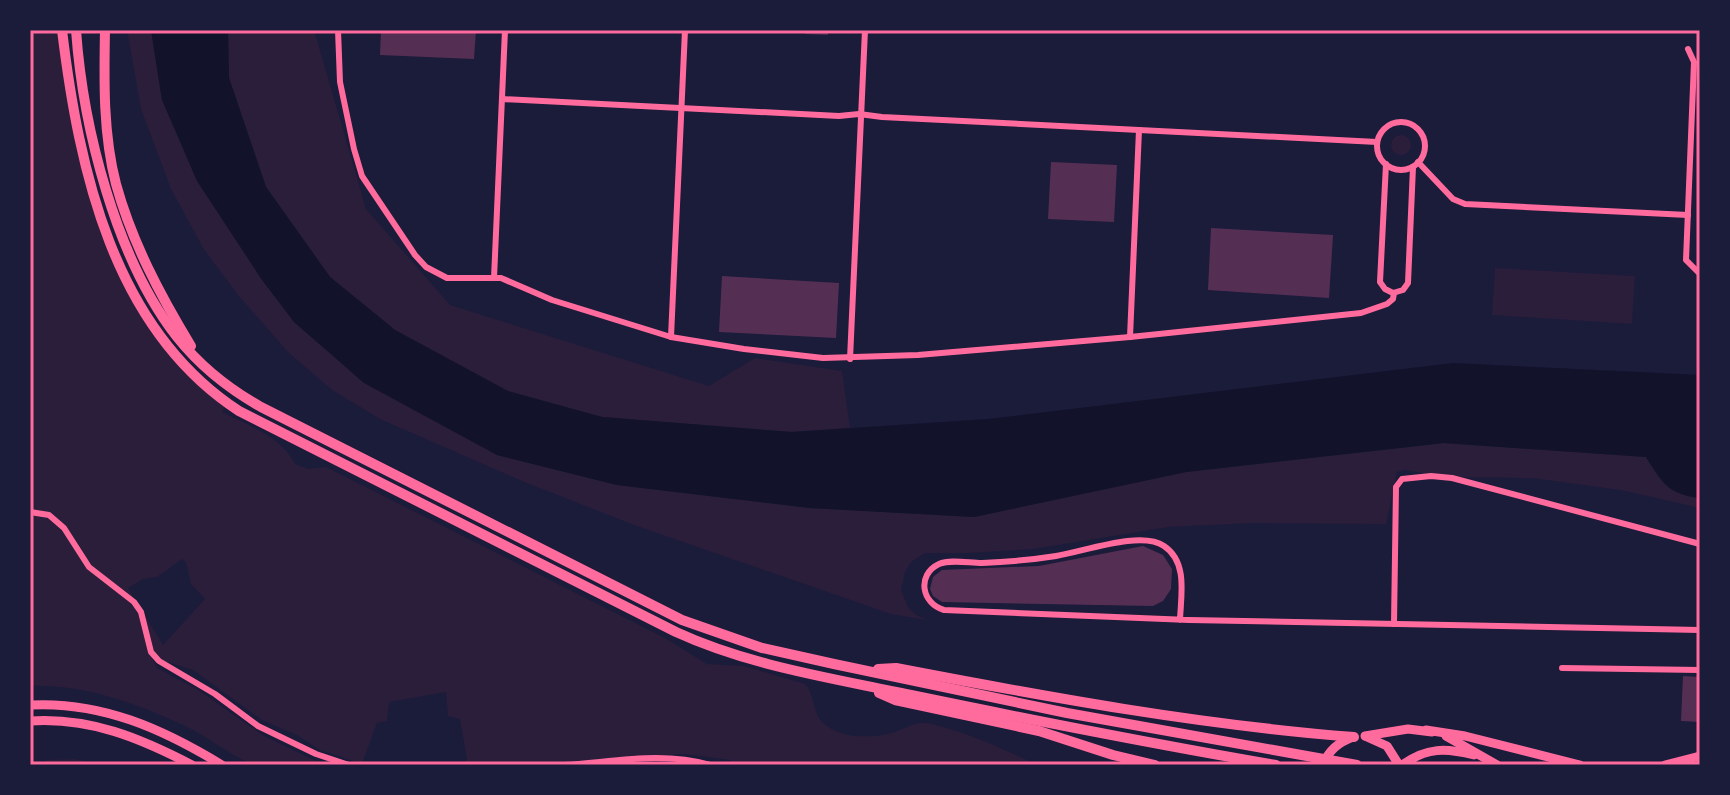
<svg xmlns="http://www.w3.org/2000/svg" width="1730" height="795" font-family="Roboto,sans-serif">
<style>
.green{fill:#2a1e3b;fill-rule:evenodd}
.water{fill:#12122b}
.building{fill:#542f53}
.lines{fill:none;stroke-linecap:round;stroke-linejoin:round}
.minor{stroke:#ff6b9d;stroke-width:6}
.primary{stroke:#ff6b9d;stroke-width:9}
.trunk{stroke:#ff6b9d;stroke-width:10}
.neatline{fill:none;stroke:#ff6b9d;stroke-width:3}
</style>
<rect width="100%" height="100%" fill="#1b1b3a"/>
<g class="green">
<path d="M 30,30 L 62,30 L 94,194 L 154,329 L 226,403 L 222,412 C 248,425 282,437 295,464 L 308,469 L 326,467 L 665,638 L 707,664 L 744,666 L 805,684 C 817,698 811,715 827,726 C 845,739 872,738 892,733 C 903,730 916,721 927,723 C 962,730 1004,749 1037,765 L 731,765 L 731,760 L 684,754 L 663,755 L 640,765 L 461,765 L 467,760 L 460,719 L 448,716 L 446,692 L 389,702 L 387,721 L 377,723 L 362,764 L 320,750 L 297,735 L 262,720 L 193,670 L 151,657 L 157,668 L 198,690 L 264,736 L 324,765 C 307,765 271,769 256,765 C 237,760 209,738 191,729 C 142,705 85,684 30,686 ZM 182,559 L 186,562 L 191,584 L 205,599 L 163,645 L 128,588 L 143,579 L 157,577 Z"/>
<path d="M 127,30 L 151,30 L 162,100 L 497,455 L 617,485 L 810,508 L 974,517 L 1186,472 L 1444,443 L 1646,457 C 1662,484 1668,494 1700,498 L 1700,508 L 1621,490 L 1532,478 L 1445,477 L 1405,470 L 1397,472 L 1386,524 L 1252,523 L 1169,527 L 1033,549 L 967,553 L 925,553 L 911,562 L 905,572 L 901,590 L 908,607 L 916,615 L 927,620 L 891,614 L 634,525 L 522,481 L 380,419 L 332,390 L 288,352 L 238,295 L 203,248 L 171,189 L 141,109 Z"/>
<path d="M 228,30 L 314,30 L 366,209 L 450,305 L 709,386 L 755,358 L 842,371 L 850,428 L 789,432 L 602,417 L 508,392 L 395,330 L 330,277 L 266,187 L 229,78 Z"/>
<circle cx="1401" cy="145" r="10"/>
<path d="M 1495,268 L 1635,276 L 1632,324 L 1492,315 Z"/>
<path d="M 75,759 L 103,765 L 35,765 L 47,760 Z"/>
</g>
<path class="water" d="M 228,30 L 229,78 L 266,187 L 330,277 L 395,330 L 508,391 L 602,417 L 792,432 L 988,419 L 1453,363 L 1700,375 L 1700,498 C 1668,494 1663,483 1646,457 L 1444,443 L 1186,472 L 974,517 L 810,508 L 617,485 L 497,455 L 364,383 L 294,322 L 262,280 L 197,181 L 162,100 L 151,30 Z"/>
<g class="building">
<path d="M 381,30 L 476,30 L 474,59 L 380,55 Z"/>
<path d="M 805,30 L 828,30 L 828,35 L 805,34 Z"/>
<path d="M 1051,162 L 1117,165 L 1114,222 L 1048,219 Z"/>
<path d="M 1211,228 L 1333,235 L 1329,298 L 1208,290 Z"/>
<path d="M 722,276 L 839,283 L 836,338 L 719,332 Z"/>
<path d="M 1143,546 L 1163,555 L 1172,569 L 1171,589 L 1163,601 L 1153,606 L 942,602 L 933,596 L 930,589 L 933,577 L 942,570 L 1039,566 Z"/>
<path d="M 1683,676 L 1700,677 L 1700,722 L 1681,721 Z"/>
</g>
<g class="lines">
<g class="minor">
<path d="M 338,30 L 340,82 L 354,149 L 362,176 L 415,255 L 426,267 L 447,278 L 501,278 L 552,300 L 671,337 L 744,349 L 823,358 L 918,355 L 1130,337 L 1361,313 L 1387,304 L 1393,299 L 1394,293"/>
<path d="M 1688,49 L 1694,62 L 1686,260 L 1700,274"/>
<path d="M 502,99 L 839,116 L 859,114 L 882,117 L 1377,142"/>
<circle cx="1401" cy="146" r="24"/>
<path d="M 1418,162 L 1453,199 L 1465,204 L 1688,215"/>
<path d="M 1386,164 L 1380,282 L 1385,289 L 1393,293 L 1403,290 L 1408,283 L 1413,167"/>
<path d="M 494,278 L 505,30"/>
<path d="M 671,337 L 685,30"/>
<path d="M 1130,337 L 1139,130"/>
<path d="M 850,359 L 865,30"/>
<path d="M 30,512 L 49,515 L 64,528 L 89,567 L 134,602 L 141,612 L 151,652 L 159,661 L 215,694 L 258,726 L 316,754 L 349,765"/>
<path d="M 1180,620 C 1181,595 1188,562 1164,546 C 1141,530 1083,552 1056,556 C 1031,560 1006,562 982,563 C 969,563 950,559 939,564 C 916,575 922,604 944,610 L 1189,620 L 1700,630"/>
<path d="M 1394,624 L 1396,487 L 1402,479 L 1431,476 L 1452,478 L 1700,544"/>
<path d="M 1562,668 L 1700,670"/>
<path d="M 564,765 C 613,762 662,751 710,765"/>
</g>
<g class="primary">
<path d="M 30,705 C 101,701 163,729 222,765"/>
<path d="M 30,721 C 90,717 140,738 192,765"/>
<path d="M 1426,730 L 1465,736 L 1580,765"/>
<path d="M 1365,736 L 1408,729 L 1432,732"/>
<path d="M 1446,736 L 1497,765"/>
<path d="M 1367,737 L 1387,746 L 1399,765"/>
<path d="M 1322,765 C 1330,750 1337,743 1353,737"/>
<path d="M 1402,765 C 1427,747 1446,748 1474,755"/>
<path d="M 1665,765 L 1700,756"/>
</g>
<g class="trunk">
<path d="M 62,30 C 79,170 113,329 239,411 L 676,632 C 750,666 832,678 911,695 C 1032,720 1154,744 1276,765"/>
<path d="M 76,30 C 83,128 116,259 177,337 C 200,366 229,389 261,407 L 682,620 L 762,648 L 834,664 L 1067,713 L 1357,765"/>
<path d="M 105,30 C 104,81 103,134 116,184 C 132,242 160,295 191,346"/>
<path d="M 878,669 L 896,668 C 1047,697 1200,725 1354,737"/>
<path d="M 879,693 L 895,700 L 1039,731 L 1113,755 L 1155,765"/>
</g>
</g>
<rect width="1730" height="795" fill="none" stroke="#1b1b3a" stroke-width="64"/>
<rect x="32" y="32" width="1666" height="731" class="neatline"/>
</svg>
